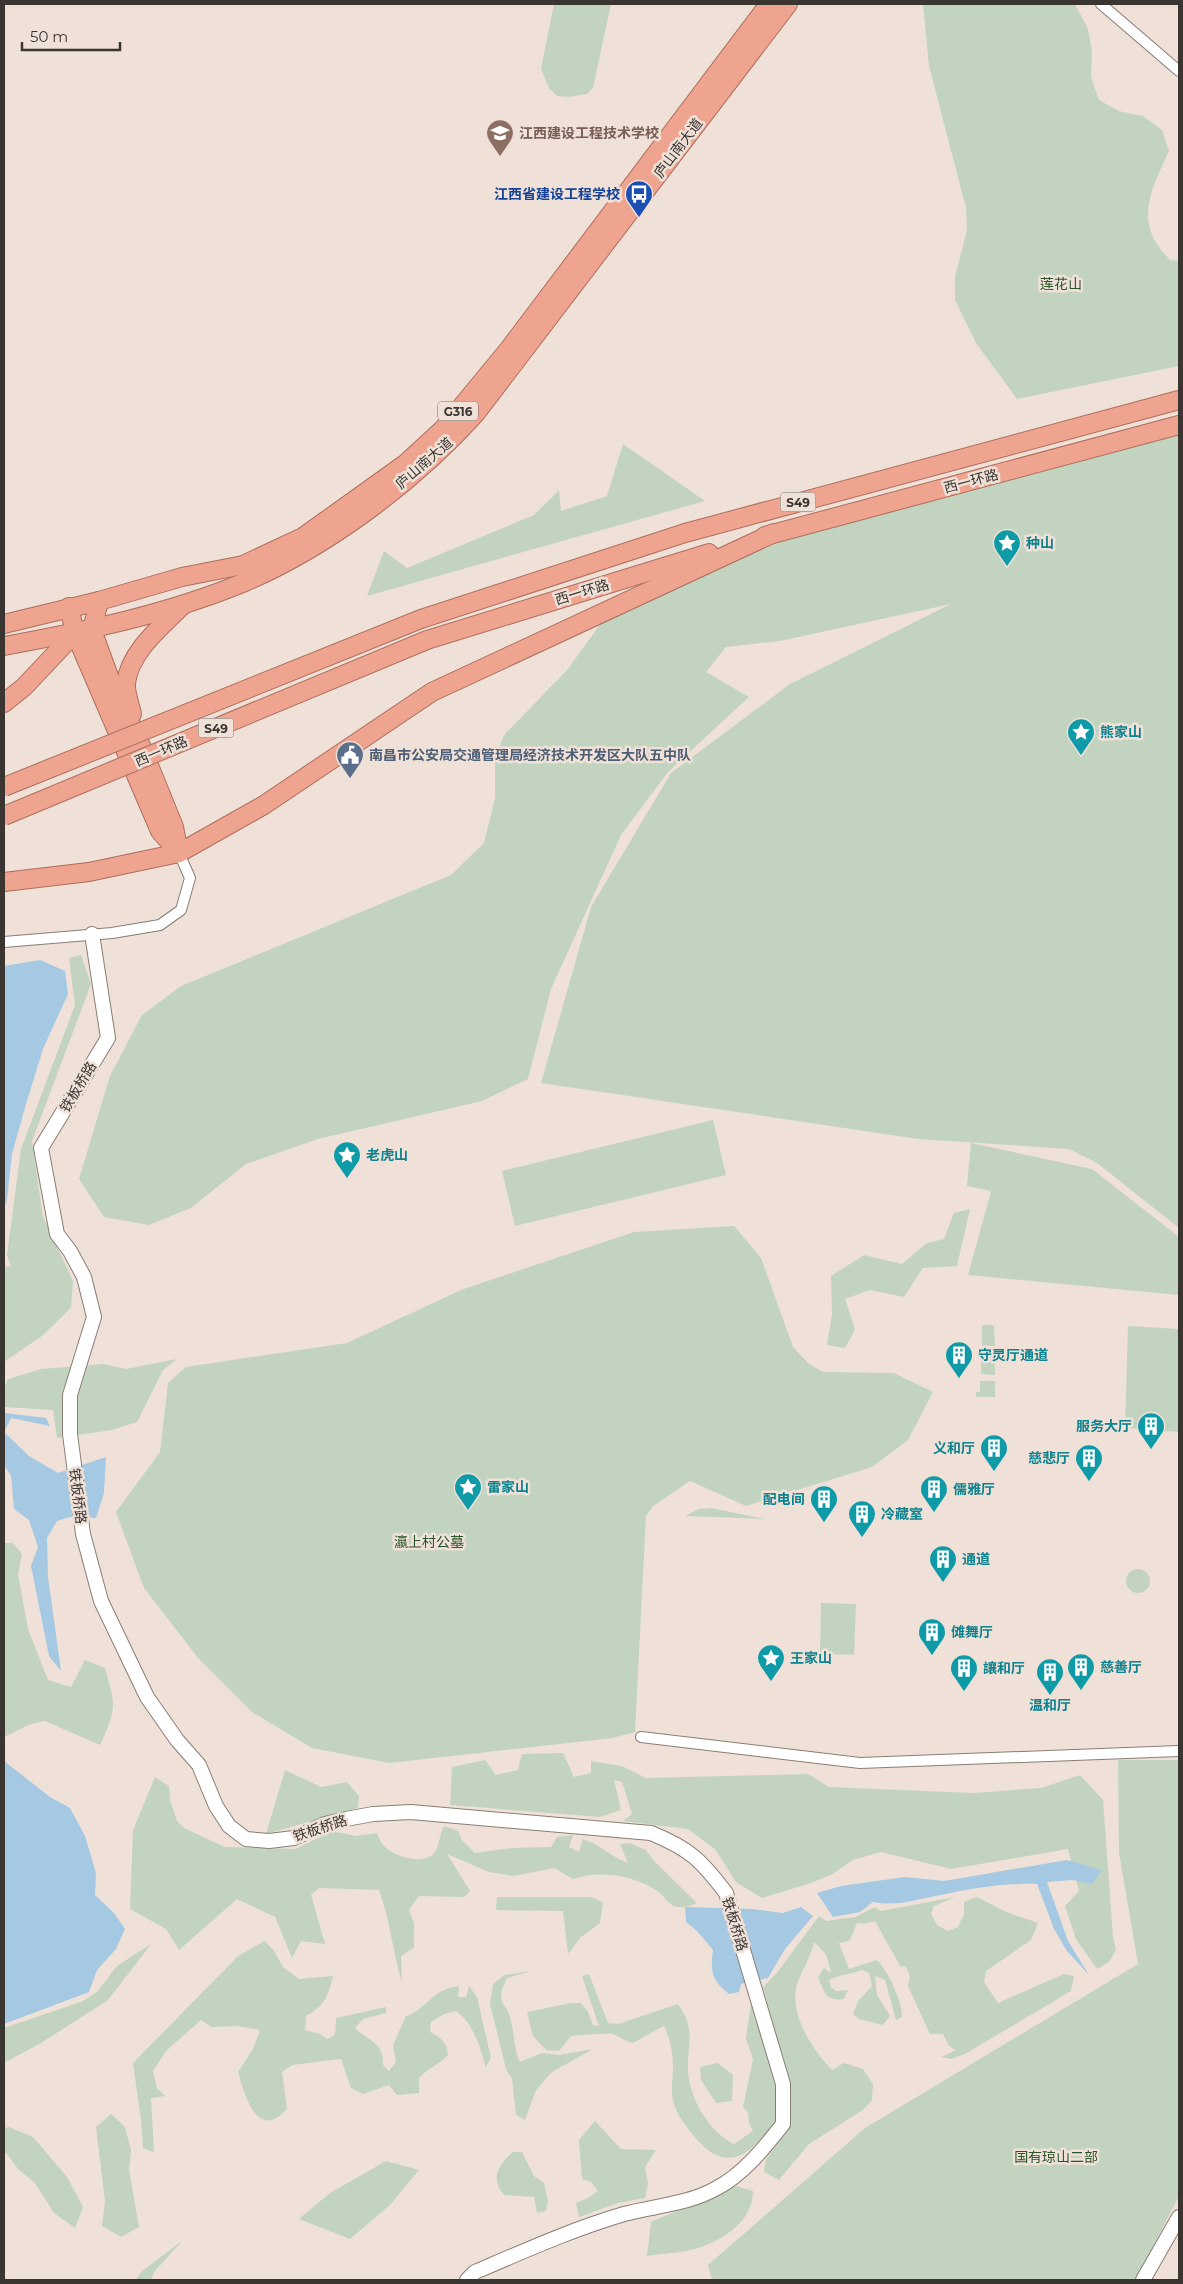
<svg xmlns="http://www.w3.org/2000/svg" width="1183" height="2284" font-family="Montserrat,'Noto Sans SC',sans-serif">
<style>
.green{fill:#c2d4c0}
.water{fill:#a5c9e3}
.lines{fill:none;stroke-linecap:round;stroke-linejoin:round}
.minor-casing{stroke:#897d74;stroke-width:12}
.tertiary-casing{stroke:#897d74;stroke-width:16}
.trunk-casing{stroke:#ad6e5d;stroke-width:20}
.minor{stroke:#fff;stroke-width:10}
.tertiary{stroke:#fff;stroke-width:14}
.trunk{stroke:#efa490;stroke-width:18}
.trunk-bridge-casing{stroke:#ad6e5d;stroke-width:20;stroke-linecap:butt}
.trunk-bridge{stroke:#efa490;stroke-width:18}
.labels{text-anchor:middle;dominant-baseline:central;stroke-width:5;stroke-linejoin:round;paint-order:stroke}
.shield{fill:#efe1d8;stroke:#706963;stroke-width:1}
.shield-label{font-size:12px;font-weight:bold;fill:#3a3531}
.education-label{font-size:14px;font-weight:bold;fill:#785e54;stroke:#efe1d8;text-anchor:start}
.street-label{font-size:14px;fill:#3a3531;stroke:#efe1d8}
.transit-label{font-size:14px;font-weight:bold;fill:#164399;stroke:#efe1d8;text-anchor:end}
.park-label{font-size:14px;fill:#2a5429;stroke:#efe1d8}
.culture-label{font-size:14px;font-weight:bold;fill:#0d838f;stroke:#efe1d8;text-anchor:start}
.service-label{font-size:14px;font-weight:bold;fill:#4e5e75;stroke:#efe1d8;text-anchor:start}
</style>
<rect width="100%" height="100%" fill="#efe1d8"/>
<g class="green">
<path d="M 554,4 L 611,4 L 593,88 L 587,94 L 568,97 L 557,96 L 549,88 L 541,69 Z"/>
<path d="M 923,4 L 1075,4 L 1088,29 L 1092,52 L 1091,77 L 1099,100 L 1119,111 L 1143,116 L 1162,130 L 1169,151 C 1156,180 1138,210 1155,241 C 1159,248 1165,254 1170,260 L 1179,261 L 1179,366 L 1017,399 L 976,343 L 955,300 L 955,277 L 967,230 L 966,208 L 929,66 Z"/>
<path d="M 1179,433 L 1179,1228 L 1097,1163 L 1069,1149 L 918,1139 L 541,1083 L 591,907 L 671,773 L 790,684 L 951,604 L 780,641 L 726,647 L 706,672 L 749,697 L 668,772 L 621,835 L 551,989 L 528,1079 L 482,1101 L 318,1139 L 246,1164 L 191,1208 L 149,1225 L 104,1217 L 79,1179 L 110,1076 L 142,1015 L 181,986 L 451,875 L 484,843 L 495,798 L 495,755 L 505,734 L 568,669 L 609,612 L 782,539 Z"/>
<path d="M 623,444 L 705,501 L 367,596 L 384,551 L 407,568 L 534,515 L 559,490 L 561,511 L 607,496 Z"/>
<path d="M 81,955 L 91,984 L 32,1141 L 43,1217 L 73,1281 L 71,1308 L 42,1336 L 4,1362 L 4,1267 L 11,1266 L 7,1255 L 21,1149 L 75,1005 L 69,958 Z"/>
<path d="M 713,1120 L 726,1175 L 515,1226 L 502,1171 Z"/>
<path d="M 971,1143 L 1092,1169 L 1179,1237 L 1179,1295 L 968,1275 L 991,1191 L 967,1186 Z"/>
<path d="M 970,1209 L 957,1266 L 923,1268 L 904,1297 L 870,1290 L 845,1299 L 855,1330 L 845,1348 L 827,1345 L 832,1314 L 831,1276 L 864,1255 L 902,1264 L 927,1243 L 944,1239 L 954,1213 Z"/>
<path d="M 734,1226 L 761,1258 L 793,1347 L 809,1364 L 823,1372 L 894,1373 L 933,1392 L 908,1440 L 872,1467 L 746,1506 L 690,1481 L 653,1506 L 646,1516 L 635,1732 L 613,1738 L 389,1763 L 312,1748 L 252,1712 L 198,1658 L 144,1588 L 116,1512 L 160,1452 L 168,1383 L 186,1367 L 347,1343 L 461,1290 L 634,1232 Z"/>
<path d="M 982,1325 L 994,1325 L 995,1346 L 982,1346 Z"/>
<path d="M 1128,1326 L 1179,1329 L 1179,1432 L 1125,1428 Z"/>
<path d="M 981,1354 L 995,1354 L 995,1375 L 981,1374 Z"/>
<path d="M 177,1359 L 163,1370 L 137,1422 L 112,1430 L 57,1438 L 53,1410 L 4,1407 L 4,1387 L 8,1379 L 41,1369 L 104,1364 L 126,1369 Z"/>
<path d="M 980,1381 L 995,1381 L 995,1397 L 976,1397 L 976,1392 L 980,1392 Z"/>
<path d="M 711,1508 L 765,1519 L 685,1516 L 699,1509 Z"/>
<path d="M 4,1543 L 13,1543 L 22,1554 L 18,1574 L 28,1629 L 48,1680 L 71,1687 L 85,1660 L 105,1668 C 116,1707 117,1708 100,1745 L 45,1721 L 31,1724 L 4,1737 Z"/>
<circle cx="1138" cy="1581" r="12"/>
<path d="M 821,1603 L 856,1604 L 854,1655 L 820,1654 Z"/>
<path d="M 563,1753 L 574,1777 L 591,1773 L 591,1761 L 622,1766 L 646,1778 L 808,1774 L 829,1787 L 973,1793 L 1041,1788 L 1080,1775 L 1103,1800 L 1113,1937 L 1116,1950 L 1109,1962 L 1097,1969 L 1076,1939 L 1065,1906 L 1079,1891 L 1068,1849 L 951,1869 L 881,1852 L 853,1860 L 831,1875 L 808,1884 L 762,1898 L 736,1882 L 715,1849 L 688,1829 L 623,1821 L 632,1814 L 622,1782 L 614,1780 L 621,1810 L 600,1817 L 450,1805 L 452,1767 L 485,1760 L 496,1775 L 518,1770 L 522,1754 Z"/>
<path d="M 1118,1760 L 1179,1760 L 1179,2196 L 1136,2280 L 712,2280 L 708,2265 L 865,2128 L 1138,1964 L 1119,1853 Z"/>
<path d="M 285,1770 L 321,1787 L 347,1782 L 359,1796 L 358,1808 L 266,1834 Z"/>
<path d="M 155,1777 L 169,1786 L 170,1800 L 177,1821 L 184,1828 L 225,1847 L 296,1849 L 331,1831 L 356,1836 L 377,1833 C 379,1837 381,1844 385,1847 C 395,1857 425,1866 435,1852 C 440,1845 439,1834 444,1826 L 458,1831 L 462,1840 L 475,1853 L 512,1848 L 551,1847 L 557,1837 L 573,1835 L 569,1847 L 579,1852 L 583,1839 C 600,1844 611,1857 628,1863 L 620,1844 L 630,1843 L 646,1850 L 654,1861 L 697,1903 C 689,1906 682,1909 674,1906 C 667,1903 663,1894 656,1890 C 631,1875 601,1870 573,1879 L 554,1868 L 514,1876 L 489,1872 L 447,1854 L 470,1891 L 464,1897 L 419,1896 L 409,1910 L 414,1924 L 414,1948 L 401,1956 L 402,1983 C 393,1952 390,1920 379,1890 L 319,1888 L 311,1895 L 325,1944 L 301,1941 L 292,1958 L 275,1917 L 237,1899 L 179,1950 L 166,1929 L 130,1909 L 133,1830 Z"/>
<path d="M 497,1897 L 591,1897 L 603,1902 L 600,1923 L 581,1937 L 568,1954 L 563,1911 L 496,1910 Z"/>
<path d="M 955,1897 L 934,1906 L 931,1914 L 937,1925 L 948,1931 L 958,1927 L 964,1914 L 964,1902 L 977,1897 L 1006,1912 L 1038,1923 L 1031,1940 L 986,1971 L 984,1982 L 998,2003 L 1064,1974 L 1074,1976 L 1071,1991 L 965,2054 L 951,2059 L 941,2057 L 956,2050 L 949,2046 L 943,2034 L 930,2034 L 908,1986 L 910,1976 L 906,1967 L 900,1966 L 875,1921 L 864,1924 L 857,1923 L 850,1940 L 839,1943 L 849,1969 L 877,1960 C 888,1971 903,2003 902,2017 L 896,2020 L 885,1980 L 875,1976 L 877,1995 L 890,2016 L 883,2025 L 859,2019 L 853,2014 L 858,2001 L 872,1986 L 869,1973 L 862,1970 C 850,1975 840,1974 829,1980 L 831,1987 L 836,1991 L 848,1990 L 844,1999 C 826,2002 824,1992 818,1977 L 824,1968 L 831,1973 L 826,1954 L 814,1942 C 811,1957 803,1968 798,1981 C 787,2012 812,2049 832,2070 L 844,2063 L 863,2069 L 873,2084 L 872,2100 L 863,2110 L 809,2144 L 779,2180 L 764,2172 L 766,2159 L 786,2133 L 790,2087 L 763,1987 L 776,1974 L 819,1916 L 826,1921 L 855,1917 L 875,1907 L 881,1911 Z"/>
<path d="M 265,1941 L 274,1951 L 283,1967 L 299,1979 L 333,1976 C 328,1996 325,2006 306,2016 L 305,2030 L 320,2034 L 327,2039 L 335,2035 L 336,2018 L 386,2007 L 386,2013 L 363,2019 L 355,2028 C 369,2041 384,2043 383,2065 L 389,2071 L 396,2062 L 393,2045 L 406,2016 C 426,2010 432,1989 459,1986 L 458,1997 L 466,1997 L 469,1986 L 477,1997 L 491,2058 L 486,2067 C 479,2046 475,2025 456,2011 L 444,2014 L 431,2022 L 430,2032 C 441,2038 447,2042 448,2055 C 439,2065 428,2068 419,2078 L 419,2093 L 397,2095 L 389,2085 L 363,2094 L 351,2088 L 341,2059 L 292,2065 L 282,2072 L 287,2109 C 257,2142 245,2096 238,2072 L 253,2049 L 260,2030 L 237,2026 L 212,2027 L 201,2020 L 166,2051 L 153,2071 L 157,2088 L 165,2096 L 151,2098 L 154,2152 L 143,2148 L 141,2120 L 133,2063 L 238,1956 Z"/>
<path d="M 151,1944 L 108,2000 L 41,2043 L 4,2063 L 4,2028 L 83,2001 L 97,1992 L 117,1966 Z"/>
<path d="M 531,1971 L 507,1978 L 501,1992 L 502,2003 C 516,2016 511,2044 520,2062 L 542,2053 L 559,2055 L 593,2049 L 552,2072 L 536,2090 L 525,2120 L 516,2115 L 512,2079 L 506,2069 L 490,2004 L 493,1984 L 504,1975 Z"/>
<path d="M 589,1974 L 608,2023 L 618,2024 L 678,2004 C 699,2032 684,2049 689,2079 C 693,2104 711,2133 734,2144 L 753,2131 L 749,2123 L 748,2112 L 743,2107 L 753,2059 L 746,2039 L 752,1996 L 776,2087 L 776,2123 C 750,2153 727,2177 694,2136 C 687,2127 677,2116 674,2104 C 670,2091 673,2079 673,2066 C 673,2052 670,2039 664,2026 L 633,2043 C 625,2041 620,2037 613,2034 C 608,2033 578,2035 571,2036 L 559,2051 L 546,2050 L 533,2036 L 527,2012 L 571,2003 L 581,2003 L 588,2012 L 593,2025 L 599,2026 L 582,1976 Z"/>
<path d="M 718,2063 L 733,2075 L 732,2101 L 716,2103 L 701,2080 L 700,2067 Z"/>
<path d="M 111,2114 L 125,2127 L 131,2150 L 129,2170 L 139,2227 L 121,2237 L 102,2226 L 105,2202 L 96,2127 Z"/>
<path d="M 595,2121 L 621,2149 L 656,2150 L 645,2167 L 648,2184 L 645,2198 L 618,2203 L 579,2217 L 576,2203 L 588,2198 L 598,2191 L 591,2182 L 582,2179 L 579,2140 Z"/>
<path d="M 9,2127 L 33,2137 L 67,2177 L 83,2207 L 75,2228 L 54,2213 L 35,2183 L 18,2169 L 7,2154 L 4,2153 L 4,2128 Z"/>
<path d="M 513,2152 L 522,2152 L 534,2176 L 544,2183 L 548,2201 L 546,2211 L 537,2213 L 534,2197 L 504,2195 C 490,2178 498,2165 513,2152 Z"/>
<path d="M 386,2161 L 419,2170 L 390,2205 L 350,2239 L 299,2219 L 330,2193 Z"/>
<path d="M 736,2186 L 753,2191 C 753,2220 726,2238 701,2247 C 685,2253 664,2253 647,2256 L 651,2222 Z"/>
<path d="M 182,2241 L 154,2272 L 151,2280 L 136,2280 L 142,2271 Z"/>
</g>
<g class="water">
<path d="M 40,960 L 65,971 L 68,994 L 43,1049 L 26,1104 L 12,1154 L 7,1200 L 4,1209 L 4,966 Z"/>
<path d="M 5,1413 L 46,1418 L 50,1426 L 11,1418 L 4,1432 L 29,1456 L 58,1473 L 106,1457 L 104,1493 L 96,1518 L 70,1517 L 57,1521 L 47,1538 L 48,1577 L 61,1671 L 49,1656 L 31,1566 L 38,1547 L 29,1520 L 14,1509 L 11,1476 L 4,1465 L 4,1414 Z"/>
<path d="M 4,1761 L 50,1797 L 70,1808 L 85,1836 L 96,1873 L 95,1895 L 114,1913 L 125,1929 L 116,1949 L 97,1970 L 89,1992 L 4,2024 Z"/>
<path d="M 1067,1860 L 1102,1870 L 1092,1884 L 1072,1880 L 1047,1882 L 1068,1941 L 1089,1975 L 1067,1951 L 1054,1929 L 1037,1884 C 1006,1883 972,1888 941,1895 C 916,1899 899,1907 873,1902 L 860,1912 L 833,1917 L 817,1893 L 841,1886 L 905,1877 L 944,1881 Z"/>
<path d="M 685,1907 L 752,1909 L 783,1913 L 801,1907 L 813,1916 L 785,1949 L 768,1978 L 741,1984 L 739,1992 L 729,1994 C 712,1980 710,1973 713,1950 L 697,1931 L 686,1922 Z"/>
</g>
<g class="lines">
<g class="minor-casing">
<g id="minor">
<path d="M 1101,4 L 1179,71"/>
<path d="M 4,942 L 112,933 L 160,925 L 181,910 L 190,878 L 179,853"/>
<path d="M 641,1737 L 860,1763 L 1179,1751"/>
</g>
</g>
<g class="tertiary-casing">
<g id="tertiary">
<path d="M 92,934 L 108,1038 L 41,1148 L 57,1234 L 70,1251 L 84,1277 L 94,1317 L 70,1395 L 70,1434 L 83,1534 L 101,1601 L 147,1697 L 177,1740 L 199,1765 L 216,1806 L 229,1826 L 246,1839 L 269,1841 L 294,1838 L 325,1824 L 346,1819 L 373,1814 L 411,1812 L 651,1833 C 690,1849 701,1860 726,1893 L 783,2084 L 783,2124 C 765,2147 743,2175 715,2189 C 688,2204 654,2206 624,2214 C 573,2229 524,2251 475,2272 L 467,2280"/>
<path d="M 1143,2280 L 1179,2217"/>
</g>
</g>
<g class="trunk-casing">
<g id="trunk">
<path d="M 765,536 L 1179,425"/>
<path d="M 99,601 L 92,630 L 122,712 L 135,731 L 174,827 L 179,853"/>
<path d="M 69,607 L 75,633 L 160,831 L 179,853"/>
<path d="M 421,619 L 685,533 L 1179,400"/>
<path d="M 4,624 L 99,601 L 182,577 L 243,565 L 303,537 L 405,464 L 443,429 L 509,349 L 769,4"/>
<path d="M 427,640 L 709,553"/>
<path d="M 4,646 C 86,631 168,614 245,582 C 329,546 416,480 476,413 L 788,4"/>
<path d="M 4,703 L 24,687 L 75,633"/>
<path d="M 132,714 C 130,705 125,692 126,683 C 130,651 162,626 183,605"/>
<path d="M 4,882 L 89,872 L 179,853 L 264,805 L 432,692 L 774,533"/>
</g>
</g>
<use href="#minor" class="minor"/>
<use href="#tertiary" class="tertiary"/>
<use href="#trunk" class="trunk"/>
<g class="trunk-bridge-casing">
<g id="trunk-bridge">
<path d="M 4,787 L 421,619"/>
<path d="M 4,816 L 427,640"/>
</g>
</g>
<use href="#trunk-bridge" class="trunk-bridge"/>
</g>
<defs>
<g id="school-pin" transform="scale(1.4375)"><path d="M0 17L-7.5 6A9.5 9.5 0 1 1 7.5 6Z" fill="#8d6e63" stroke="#efe1d8"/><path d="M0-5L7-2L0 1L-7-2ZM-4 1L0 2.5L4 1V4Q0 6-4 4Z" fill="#fff"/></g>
<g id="bus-pin" transform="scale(1.4375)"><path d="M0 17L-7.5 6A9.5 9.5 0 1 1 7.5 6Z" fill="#1a4fb4" stroke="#efe1d8"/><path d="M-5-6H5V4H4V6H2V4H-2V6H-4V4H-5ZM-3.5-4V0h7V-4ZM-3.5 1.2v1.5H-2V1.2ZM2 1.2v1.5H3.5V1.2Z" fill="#fff"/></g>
<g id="sight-pin" transform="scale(1.4375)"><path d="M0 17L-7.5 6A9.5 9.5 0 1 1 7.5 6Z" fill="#0f9aa8" stroke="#efe1d8"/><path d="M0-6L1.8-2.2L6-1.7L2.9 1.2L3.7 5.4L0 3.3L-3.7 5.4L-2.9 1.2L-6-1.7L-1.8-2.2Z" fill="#fff"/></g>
<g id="civic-pin" transform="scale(1.4375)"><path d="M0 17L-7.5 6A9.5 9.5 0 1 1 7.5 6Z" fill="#5c6f8a" stroke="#efe1d8"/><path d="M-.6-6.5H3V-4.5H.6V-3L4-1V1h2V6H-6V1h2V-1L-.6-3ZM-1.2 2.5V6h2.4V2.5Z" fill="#fff"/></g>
<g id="building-pin" transform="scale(1.4375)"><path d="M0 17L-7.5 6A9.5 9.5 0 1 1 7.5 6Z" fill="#0f9aa8" stroke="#efe1d8"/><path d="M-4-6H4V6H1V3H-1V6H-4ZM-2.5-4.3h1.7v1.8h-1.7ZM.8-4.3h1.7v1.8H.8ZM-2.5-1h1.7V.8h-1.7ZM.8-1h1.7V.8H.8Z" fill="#fff"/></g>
</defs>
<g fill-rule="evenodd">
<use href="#school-pin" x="500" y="133"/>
<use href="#bus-pin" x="639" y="194"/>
<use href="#sight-pin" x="1007" y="543"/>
<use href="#sight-pin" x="1081" y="732"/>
<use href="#civic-pin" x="350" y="755"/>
<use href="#sight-pin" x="347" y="1155"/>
<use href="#building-pin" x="959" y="1355"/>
<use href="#building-pin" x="1151" y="1426"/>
<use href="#building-pin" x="994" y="1448"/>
<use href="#building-pin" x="1089" y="1458"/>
<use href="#sight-pin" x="468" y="1487"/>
<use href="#building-pin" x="934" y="1489"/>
<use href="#building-pin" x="824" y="1499"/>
<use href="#building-pin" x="862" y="1514"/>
<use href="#building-pin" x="943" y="1559"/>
<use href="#building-pin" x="932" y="1632"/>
<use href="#sight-pin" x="771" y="1658"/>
<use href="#building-pin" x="1081" y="1667"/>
<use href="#building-pin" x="964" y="1668"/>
<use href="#building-pin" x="1050" y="1672"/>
</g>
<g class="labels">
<g class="shield">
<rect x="438" y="401.5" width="40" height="19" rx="4"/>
<rect x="780.5" y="492.5" width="35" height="19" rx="4"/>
<rect x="198.5" y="718.5" width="35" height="19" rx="4"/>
</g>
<g class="shield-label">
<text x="458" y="411">G316</text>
<text x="798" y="502">S49</text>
<text x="216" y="728">S49</text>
</g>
<g class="education-label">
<text x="519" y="133">江西建设工程技术学校</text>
</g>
<g class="street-label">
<text transform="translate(678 148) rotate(-53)">庐山南大道</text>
<text transform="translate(424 463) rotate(-41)">庐山南大道</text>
<text transform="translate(971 481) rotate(-15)">西一环路</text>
<text transform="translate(582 592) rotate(-17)">西一环路</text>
<text transform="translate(161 751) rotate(-23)">西一环路</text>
<text transform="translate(78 1087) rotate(-59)">铁板桥路</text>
<text transform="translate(78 1496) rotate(83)">铁板桥路</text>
<text transform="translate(320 1828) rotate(-18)">铁板桥路</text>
<text transform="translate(735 1924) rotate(73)">铁板桥路</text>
</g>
<g class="transit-label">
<text x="620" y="194">江西省建设工程学校</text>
</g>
<g class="park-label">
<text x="1061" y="284">莲花山</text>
<text x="429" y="1542">瀛上村公墓</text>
<text x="1056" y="2157">国有琼山二部</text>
</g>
<g class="culture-label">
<text x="1026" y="543">种山</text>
<text x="1100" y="732">熊家山</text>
<text x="366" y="1155">老虎山</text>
<text x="978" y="1355">守灵厅通道</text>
<text x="1132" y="1426" text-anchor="end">服务大厅</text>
<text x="975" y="1448" text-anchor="end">义和厅</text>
<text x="1070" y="1458" text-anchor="end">慈悲厅</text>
<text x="487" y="1487">雷家山</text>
<text x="953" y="1489">儒雅厅</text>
<text x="805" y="1499" text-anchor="end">配电间</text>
<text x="881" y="1514">冷藏室</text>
<text x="962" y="1559">通道</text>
<text x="951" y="1632">傩舞厅</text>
<text x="790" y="1658">王家山</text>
<text x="1100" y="1667">慈善厅</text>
<text x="983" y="1668">讓和厅</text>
<text x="1050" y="1705" text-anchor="middle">温和厅</text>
</g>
<g class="service-label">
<text x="369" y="755">南昌市公安局交通管理局经济技术开发区大队五中队</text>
</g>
</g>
<rect width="1183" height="2284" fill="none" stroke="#3a3531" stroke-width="10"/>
<path d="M22 42v8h98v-8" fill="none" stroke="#3a3531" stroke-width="2.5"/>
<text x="30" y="42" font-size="15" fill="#3a3531" stroke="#efe1d8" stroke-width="4" paint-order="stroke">50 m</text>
</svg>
